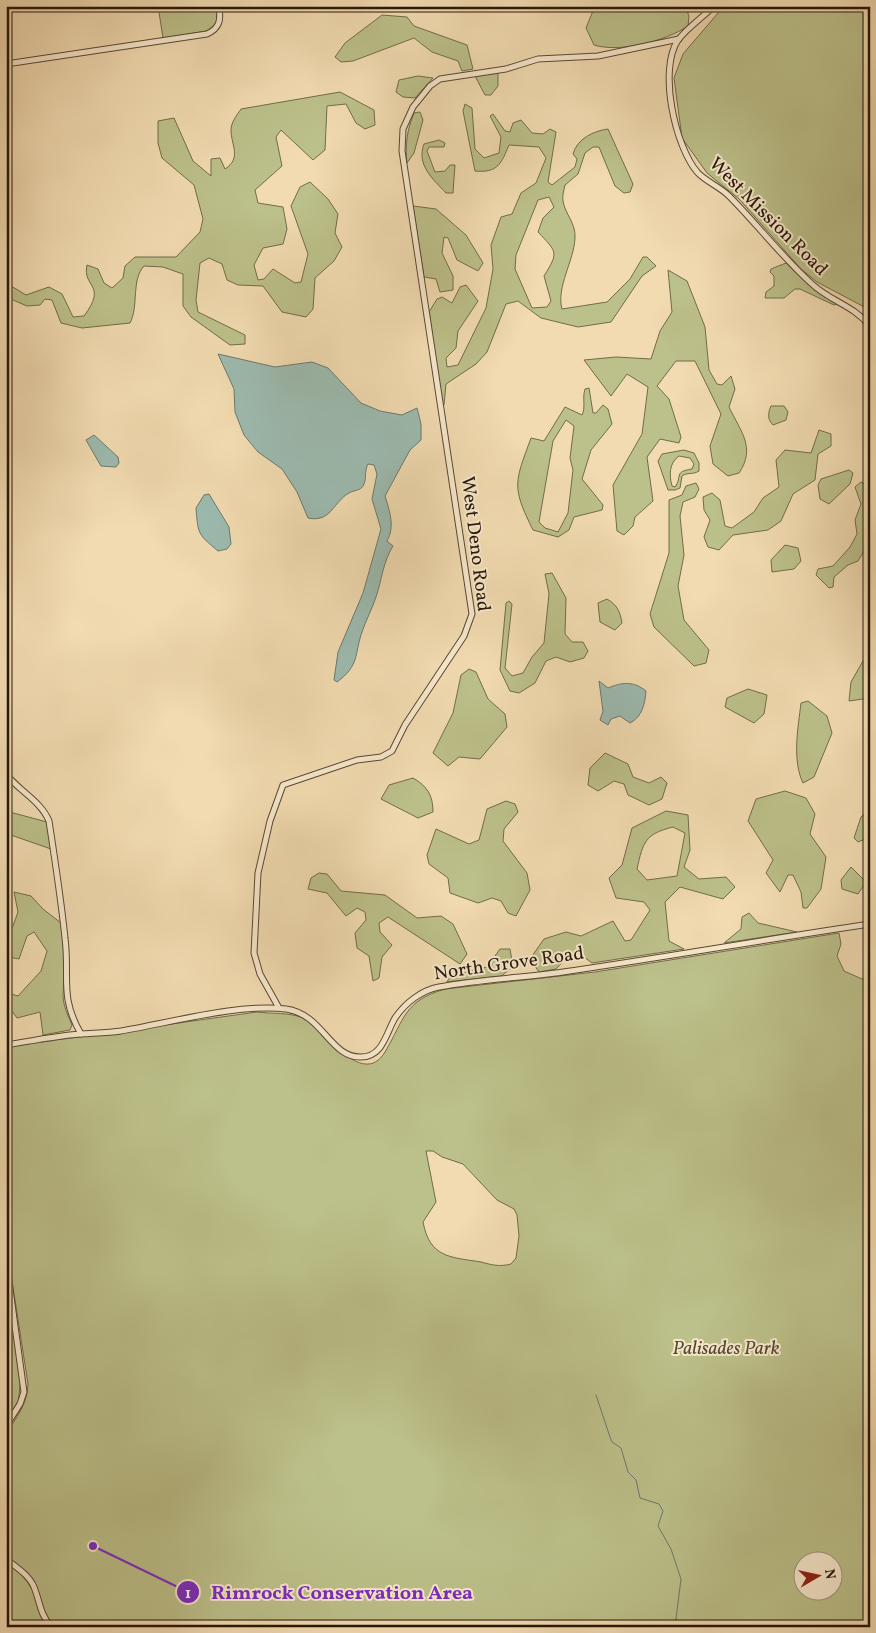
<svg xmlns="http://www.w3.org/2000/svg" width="876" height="1633" font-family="Vollkorn,serif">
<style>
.green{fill:#bcc08a;stroke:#716c4a;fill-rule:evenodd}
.water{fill:#9cbbb0;stroke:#6d796d}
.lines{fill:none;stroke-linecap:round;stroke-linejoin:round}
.stream{stroke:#6d796d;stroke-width:1}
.minor-casing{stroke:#594833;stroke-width:7}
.minor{stroke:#f7e8cc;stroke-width:5}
.labels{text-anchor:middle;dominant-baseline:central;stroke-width:4;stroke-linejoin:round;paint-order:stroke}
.street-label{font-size:19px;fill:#261709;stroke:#f7e8cc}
.park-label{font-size:19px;font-style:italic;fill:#534a30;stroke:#f7e8cc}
.leader{fill:none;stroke:#7b2cbf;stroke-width:2}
.callout-dot{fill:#7b2cbf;stroke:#f7e8cc;stroke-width:2}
.mark-label{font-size:15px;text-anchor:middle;font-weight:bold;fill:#fff}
.callout-label{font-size:20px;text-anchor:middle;font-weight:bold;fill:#7b2cbf;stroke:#f7e8cc;stroke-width:4;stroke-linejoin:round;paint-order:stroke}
</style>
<rect width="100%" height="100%" fill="#f2dbb1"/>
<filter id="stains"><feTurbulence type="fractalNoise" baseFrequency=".004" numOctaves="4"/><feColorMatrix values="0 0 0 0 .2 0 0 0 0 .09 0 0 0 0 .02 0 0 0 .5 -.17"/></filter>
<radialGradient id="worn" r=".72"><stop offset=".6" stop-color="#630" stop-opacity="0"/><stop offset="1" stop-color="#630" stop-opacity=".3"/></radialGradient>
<g class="green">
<path d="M 158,6 L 217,6 L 217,23 L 207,31 L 163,38 Z"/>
<path d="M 595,6 L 685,6 L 689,16 L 688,26 C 666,41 619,53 594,45 L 586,28 Z"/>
<path d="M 724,6 L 870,6 L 870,310 L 817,282 L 801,269 L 739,199 L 707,173 L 682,138 L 674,78 L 683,54 Z"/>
<path d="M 382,15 L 407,17 L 414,26 L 467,45 L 473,69 L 462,71 L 458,61 L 432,52 L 414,38 L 353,61 L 341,62 L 335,57 L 345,43 Z"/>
<path d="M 498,73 L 498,86 L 491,95 L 485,95 L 475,76 Z"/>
<path d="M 418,76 L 433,78 L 415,98 L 403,97 L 396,92 L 399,80 Z"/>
<path d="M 340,92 L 374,110 L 375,125 L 365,129 L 356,123 L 346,104 L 327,106 L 325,150 L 313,160 L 281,130 L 276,137 L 282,166 L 255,190 L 258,203 L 283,207 L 287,229 L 283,244 L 263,248 L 254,265 L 258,280 L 264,279 L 273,269 L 295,283 L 301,282 L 308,254 L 291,206 L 300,187 L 310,182 L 328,199 L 338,214 L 335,233 L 342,247 L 334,261 L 315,278 L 313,309 L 306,317 L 282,312 L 263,286 L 238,285 L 227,280 L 222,264 L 209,258 L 200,263 L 196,300 L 198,312 L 245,335 L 245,344 L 230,345 L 191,317 L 183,306 L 183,274 L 163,267 L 144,266 C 131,280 139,306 130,323 L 82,328 L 61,323 L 52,300 L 45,299 L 40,305 L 27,306 L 6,297 L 6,283 L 26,295 L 49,287 L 62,294 L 73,317 L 84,316 C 108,284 82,288 87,265 L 98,269 L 104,283 L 112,288 L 123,278 L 125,266 L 135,257 L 176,257 L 200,232 L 203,219 L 194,185 L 162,158 L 158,143 L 158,121 L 174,118 L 193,161 L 211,176 L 211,159 L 220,158 L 225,169 C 242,158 231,145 231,130 C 231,122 237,115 241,109 Z"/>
<path d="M 465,104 L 472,108 L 475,149 L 484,158 L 499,153 L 501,137 L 490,116 L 493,114 L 505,131 L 510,132 L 513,123 L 521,120 L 532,133 L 543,134 L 550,129 L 556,132 L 548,182 L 552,185 L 575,167 L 577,159 L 573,154 C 577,139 593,131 608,129 L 633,184 L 630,192 L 624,193 L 615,186 L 599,147 L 593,147 L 585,153 L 578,174 L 565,185 C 564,190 562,196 563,201 C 565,214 576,223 575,238 C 574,261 556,287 562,309 L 607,302 L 630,279 L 643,257 L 647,257 L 656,266 L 642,276 L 611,322 L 578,327 L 541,318 L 518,301 L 506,304 L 487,352 L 476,364 L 446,384 L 444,405 L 442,405 L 429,312 L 437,299 L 442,297 L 452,303 L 460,287 L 466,285 L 478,301 L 458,331 L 456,348 L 446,358 L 447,367 L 458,365 L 486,308 L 493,269 L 491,245 L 501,217 L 512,214 L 521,193 L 536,183 L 546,158 L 539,147 L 509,145 C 501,164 498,173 475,171 L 463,111 ZM 549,197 L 554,207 L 543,218 L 538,232 C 557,252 559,252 544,276 L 551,301 L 547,307 L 532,308 L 515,269 L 516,255 L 538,200 Z"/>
<path d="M 420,112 L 423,120 L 414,153 L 407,163 C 405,145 407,130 414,113 Z"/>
<path d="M 439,140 L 445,143 L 444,147 L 429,147 L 427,151 L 435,172 L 445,171 L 450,165 L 455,165 L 453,193 L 446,193 C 433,179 416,165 424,144 Z"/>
<path d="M 413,206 L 436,209 L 466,235 L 483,263 L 478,271 L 457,260 L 448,238 L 444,237 L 442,253 L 453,276 L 453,290 L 440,292 L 436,279 L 424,277 Z"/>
<path d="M 786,263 L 810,286 L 838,304 L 834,305 L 800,289 L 795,289 L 784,298 L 765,298 L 766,292 L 774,286 L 774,276 L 770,272 L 771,269 Z"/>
<path d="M 668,270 L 687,281 L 705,327 L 709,370 L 717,384 L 722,385 L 731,376 L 735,389 L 729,407 C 741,432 756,448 739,473 L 728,476 L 713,464 L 710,446 L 721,414 L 695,361 L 676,361 L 657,386 L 669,399 L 681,437 L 679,443 L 660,439 L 647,457 L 653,501 L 635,517 L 633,526 L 624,535 L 617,531 L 613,485 L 642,434 L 648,387 L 627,374 L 611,396 L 584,360 L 616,357 L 651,359 L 660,331 L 672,312 Z"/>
<path d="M 589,388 L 593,413 L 596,413 L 603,405 L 608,409 L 612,424 L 591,450 L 582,479 L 603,505 L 602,510 L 574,517 L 569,530 L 558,537 L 533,530 C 511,486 515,482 531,438 L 544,441 L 565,407 L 582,415 C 586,408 582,398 585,389 ZM 566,420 L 574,426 L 570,458 L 573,470 L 568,513 L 558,532 L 545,528 L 539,522 L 553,441 Z"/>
<path d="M 771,406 L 784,406 L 788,412 L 786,420 L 773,425 C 767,419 768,413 771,406 Z"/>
<path d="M 819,430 L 831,434 L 831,446 L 818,454 L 815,480 L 793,494 L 781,521 L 768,530 L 733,535 L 719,550 L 708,547 L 704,537 L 710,520 L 704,510 L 703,497 L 712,493 L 720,500 L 725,526 L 732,528 L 754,512 L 763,498 L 779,487 L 776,460 L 785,450 L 811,453 Z"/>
<path d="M 684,450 L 694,453 L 699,463 L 699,471 C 693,475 687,472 682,476 L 680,488 L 675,490 L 668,490 L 658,461 L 662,454 ZM 679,456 L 690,458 L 694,464 L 692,469 C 673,472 683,476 675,487 L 672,486 C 669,475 669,463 679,456 Z"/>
<path d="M 849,470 L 853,473 L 850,484 L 829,504 L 820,499 L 818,485 L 821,479 Z"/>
<path d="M 861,482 L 870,487 L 870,541 L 858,561 L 848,565 L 834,577 L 833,587 L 829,588 L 816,575 L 818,569 L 833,566 L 850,547 L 857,534 L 855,520 L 861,504 L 855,487 Z"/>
<path d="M 696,483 L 699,489 L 695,497 L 683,502 L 680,516 L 684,555 L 678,586 L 684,620 L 709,650 L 706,663 L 694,666 L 654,627 L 650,614 L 669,553 L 669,500 L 682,495 L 686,486 Z"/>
<path d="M 785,545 L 798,548 L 801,561 L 794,569 L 772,572 L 771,560 Z"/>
<path d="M 552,573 L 566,598 L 565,634 L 572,642 L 583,642 L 588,651 L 584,658 L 570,662 L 556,657 L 546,661 L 535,683 L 519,693 L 510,691 L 500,670 L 506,603 L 509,601 L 512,604 L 505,668 L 512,676 L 523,673 L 532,657 L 544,643 L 549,594 L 545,574 Z"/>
<path d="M 607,599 C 617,605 620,611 622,623 L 615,630 L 600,622 L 598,603 Z"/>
<path d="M 870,660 L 870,698 L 849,701 L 851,682 L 863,661 Z"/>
<path d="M 469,669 L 476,672 L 488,699 L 505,714 L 507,727 L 480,759 L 459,757 L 448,766 L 433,753 L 453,713 L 461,675 Z"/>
<path d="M 748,689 L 767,695 L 764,714 L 754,723 L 725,707 L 727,698 Z"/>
<path d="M 808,701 L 827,716 L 832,733 L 814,777 L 803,783 C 792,760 798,728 801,703 Z"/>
<path d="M 605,753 L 628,764 L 633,777 L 649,783 L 661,777 L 667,783 L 662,799 L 649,805 L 628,795 L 624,784 L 614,781 L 598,791 L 588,785 L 590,768 Z"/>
<path d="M 413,778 C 427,786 433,795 433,812 L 418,818 L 381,799 L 389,785 Z"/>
<path d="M 785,791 L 806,798 L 815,814 L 810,834 L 826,857 L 821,889 L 807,908 L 803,908 L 801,892 L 793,875 L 788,875 L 780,892 L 766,873 L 773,860 L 748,821 L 756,799 Z"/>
<path d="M 506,801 L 515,804 L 518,812 L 504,829 L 503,841 L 527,873 L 530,890 L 516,916 L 508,913 L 501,901 L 492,898 L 478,903 L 450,893 L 448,878 L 429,864 L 427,855 L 436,829 L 469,844 L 479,840 L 487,809 Z"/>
<path d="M 870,809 L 870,837 L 858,842 L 854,838 L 861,817 Z"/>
<path d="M 6,811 L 47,822 L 51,849 L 8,834 Z"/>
<path d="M 666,811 L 688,815 L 690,850 L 684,867 L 699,879 L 726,877 L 735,887 L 723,899 L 680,887 L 665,902 L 669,941 L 684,949 L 592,963 L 579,953 L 569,955 L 556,969 L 539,972 L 530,959 L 544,939 L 566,932 L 581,936 L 613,921 L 625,941 L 631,940 L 650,910 L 644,902 L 616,898 L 609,878 L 622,865 L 632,828 ZM 673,827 L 685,833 L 677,876 L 647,880 L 637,869 C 643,842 645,834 673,827 Z"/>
<path d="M 851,867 L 866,882 L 858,894 L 842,889 L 841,880 Z"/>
<path d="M 319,873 L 327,874 L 341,891 L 385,895 L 417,918 L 441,916 L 453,924 L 467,954 L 460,964 L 388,917 L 379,923 L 380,932 L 392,945 L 382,957 L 379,978 L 373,981 L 369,956 L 357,948 L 355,933 L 366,920 L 365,912 L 357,908 L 346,916 L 327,893 L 308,889 L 311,878 Z"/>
<path d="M 14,892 L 31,896 L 43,909 L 61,923 C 62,938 67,956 65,971 C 63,999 60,998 72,1025 L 70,1030 L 43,1035 L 40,1012 L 17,1018 L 6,1003 L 6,990 L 8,993 L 18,996 L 41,971 L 47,951 L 34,932 L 27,936 L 19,959 L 8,957 L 6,945 L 18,912 Z"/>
<path d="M 749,913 L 758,923 L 797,932 L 724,943 L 741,929 L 742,917 Z"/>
<path d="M 839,933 L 841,944 L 837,956 L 844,971 L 862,979 L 870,978 L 870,1627 L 6,1627 L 6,1434 C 16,1418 28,1403 28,1384 L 6,1242 L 6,1047 L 257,1012 C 272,1014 289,1012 303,1018 C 322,1027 362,1090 385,1052 C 405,1018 404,1001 445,989 L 595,972 ZM 426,1151 L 433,1151 L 442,1157 L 463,1164 L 497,1200 L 514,1209 L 517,1215 L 519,1236 L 516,1258 L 511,1264 C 500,1267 492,1265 481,1262 C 450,1257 430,1258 423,1222 L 436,1202 ZM 804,1560 L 834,1560 L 834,1590 L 804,1590 Z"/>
<path d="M 500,949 L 510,949 L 513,967 L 501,976 L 447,982 L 450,976 L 487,967 Z"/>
<path d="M 6,1277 L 21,1378 L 18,1403 L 6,1422 Z"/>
</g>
<g class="water">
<path d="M 218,354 L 275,367 L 312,362 L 328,368 L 361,403 L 380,411 L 402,415 L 417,408 L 421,424 L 421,440 L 410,450 L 385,496 C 390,512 395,527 387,541 L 393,546 C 383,562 382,579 376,597 C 372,609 366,620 362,632 C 354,655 360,665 337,682 L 334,680 L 338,652 L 363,593 L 381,529 L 372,499 L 377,474 L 374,465 L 368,464 C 364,471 367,480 363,486 C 360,491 354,490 349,493 C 333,502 331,523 308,518 L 297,492 L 282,469 L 258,452 L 244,435 L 235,412 L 234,389 Z"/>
<path d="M 94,435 L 118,457 L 119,463 L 116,467 L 101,466 L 86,440 Z"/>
<path d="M 209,494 L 229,527 L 231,544 L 227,549 L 218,551 C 198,534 198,535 196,508 L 204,495 Z"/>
<path d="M 599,681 L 608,688 C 622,682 634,681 646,691 C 645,704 642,717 630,723 L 620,716 L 611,719 L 608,725 L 600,720 L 603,711 Z"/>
</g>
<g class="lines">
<path class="stream" d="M 596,1395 L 610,1437 L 612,1442 L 621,1448 L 628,1472 L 636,1480 L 640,1498 L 659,1504 L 663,1511 L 658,1526 L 671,1549 L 681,1579 L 675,1627"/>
<g class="minor-casing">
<g id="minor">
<path d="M 714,6 C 703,17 687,28 678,40 C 658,70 675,147 698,173 C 707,182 720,187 729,196 C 757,224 782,257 812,284 C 830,301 853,305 870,326"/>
<path d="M 6,64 L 207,34 C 220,28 221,20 219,6"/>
<path d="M 6,774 C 19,791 41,801 49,821 C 55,860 61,899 65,938 C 70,978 59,996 81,1034"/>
<path d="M 279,1008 L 260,974 L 254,953 L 258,873 L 270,821 L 283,785 L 357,760 L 381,757 L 392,751 L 405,725 L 464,636 L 472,614 L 402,151 L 403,129 L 413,107 L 430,86 L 440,79 L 506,69 L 538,59 L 598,56 L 679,39"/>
<path d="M 6,1045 C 31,1041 55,1036 80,1034 C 93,1033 107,1033 121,1031 C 168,1023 241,1003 286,1009 C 323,1014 330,1058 361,1057 C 383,1057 386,1033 395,1018 C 405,1003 422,990 439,987 C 480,979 522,978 563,972 C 666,957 768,939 870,924"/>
<path d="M 6,1260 L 24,1392 L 20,1404 L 6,1426"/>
<path d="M 6,1559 C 16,1567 29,1575 34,1587 C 40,1602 40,1614 51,1627"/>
</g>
</g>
<use href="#minor" class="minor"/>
</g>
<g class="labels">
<g class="street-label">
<text transform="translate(768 217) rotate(45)">West Mission Road</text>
<text transform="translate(475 544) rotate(83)">West Deno Road</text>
<text transform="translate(509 964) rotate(-8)">North Grove Road</text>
</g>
<g class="park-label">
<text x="726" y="1349">Palisades Park</text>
</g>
</g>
<path class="leader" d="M93 1546L188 1592"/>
<g class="callout-dot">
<circle cx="93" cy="1546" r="5"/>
<circle cx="188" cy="1592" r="12"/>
</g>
<g class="mark-label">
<text x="188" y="1598">1</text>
</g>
<g class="callout-label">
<text x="342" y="1599">Rimrock Conservation Area</text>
</g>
<rect width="876" height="1633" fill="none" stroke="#f2dbb1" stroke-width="25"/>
<rect x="8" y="8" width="861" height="1618" fill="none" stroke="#261709" stroke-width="2.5"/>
<rect x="12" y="12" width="851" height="1608" fill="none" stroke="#261709"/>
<g transform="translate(818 1576) rotate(81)"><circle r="24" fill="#f7e8cc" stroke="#a3947e"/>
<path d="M0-4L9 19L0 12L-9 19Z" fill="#8f2418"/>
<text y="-8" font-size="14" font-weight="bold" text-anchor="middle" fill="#261709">N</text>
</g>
<rect width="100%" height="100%" filter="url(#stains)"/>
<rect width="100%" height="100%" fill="url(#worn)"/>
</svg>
